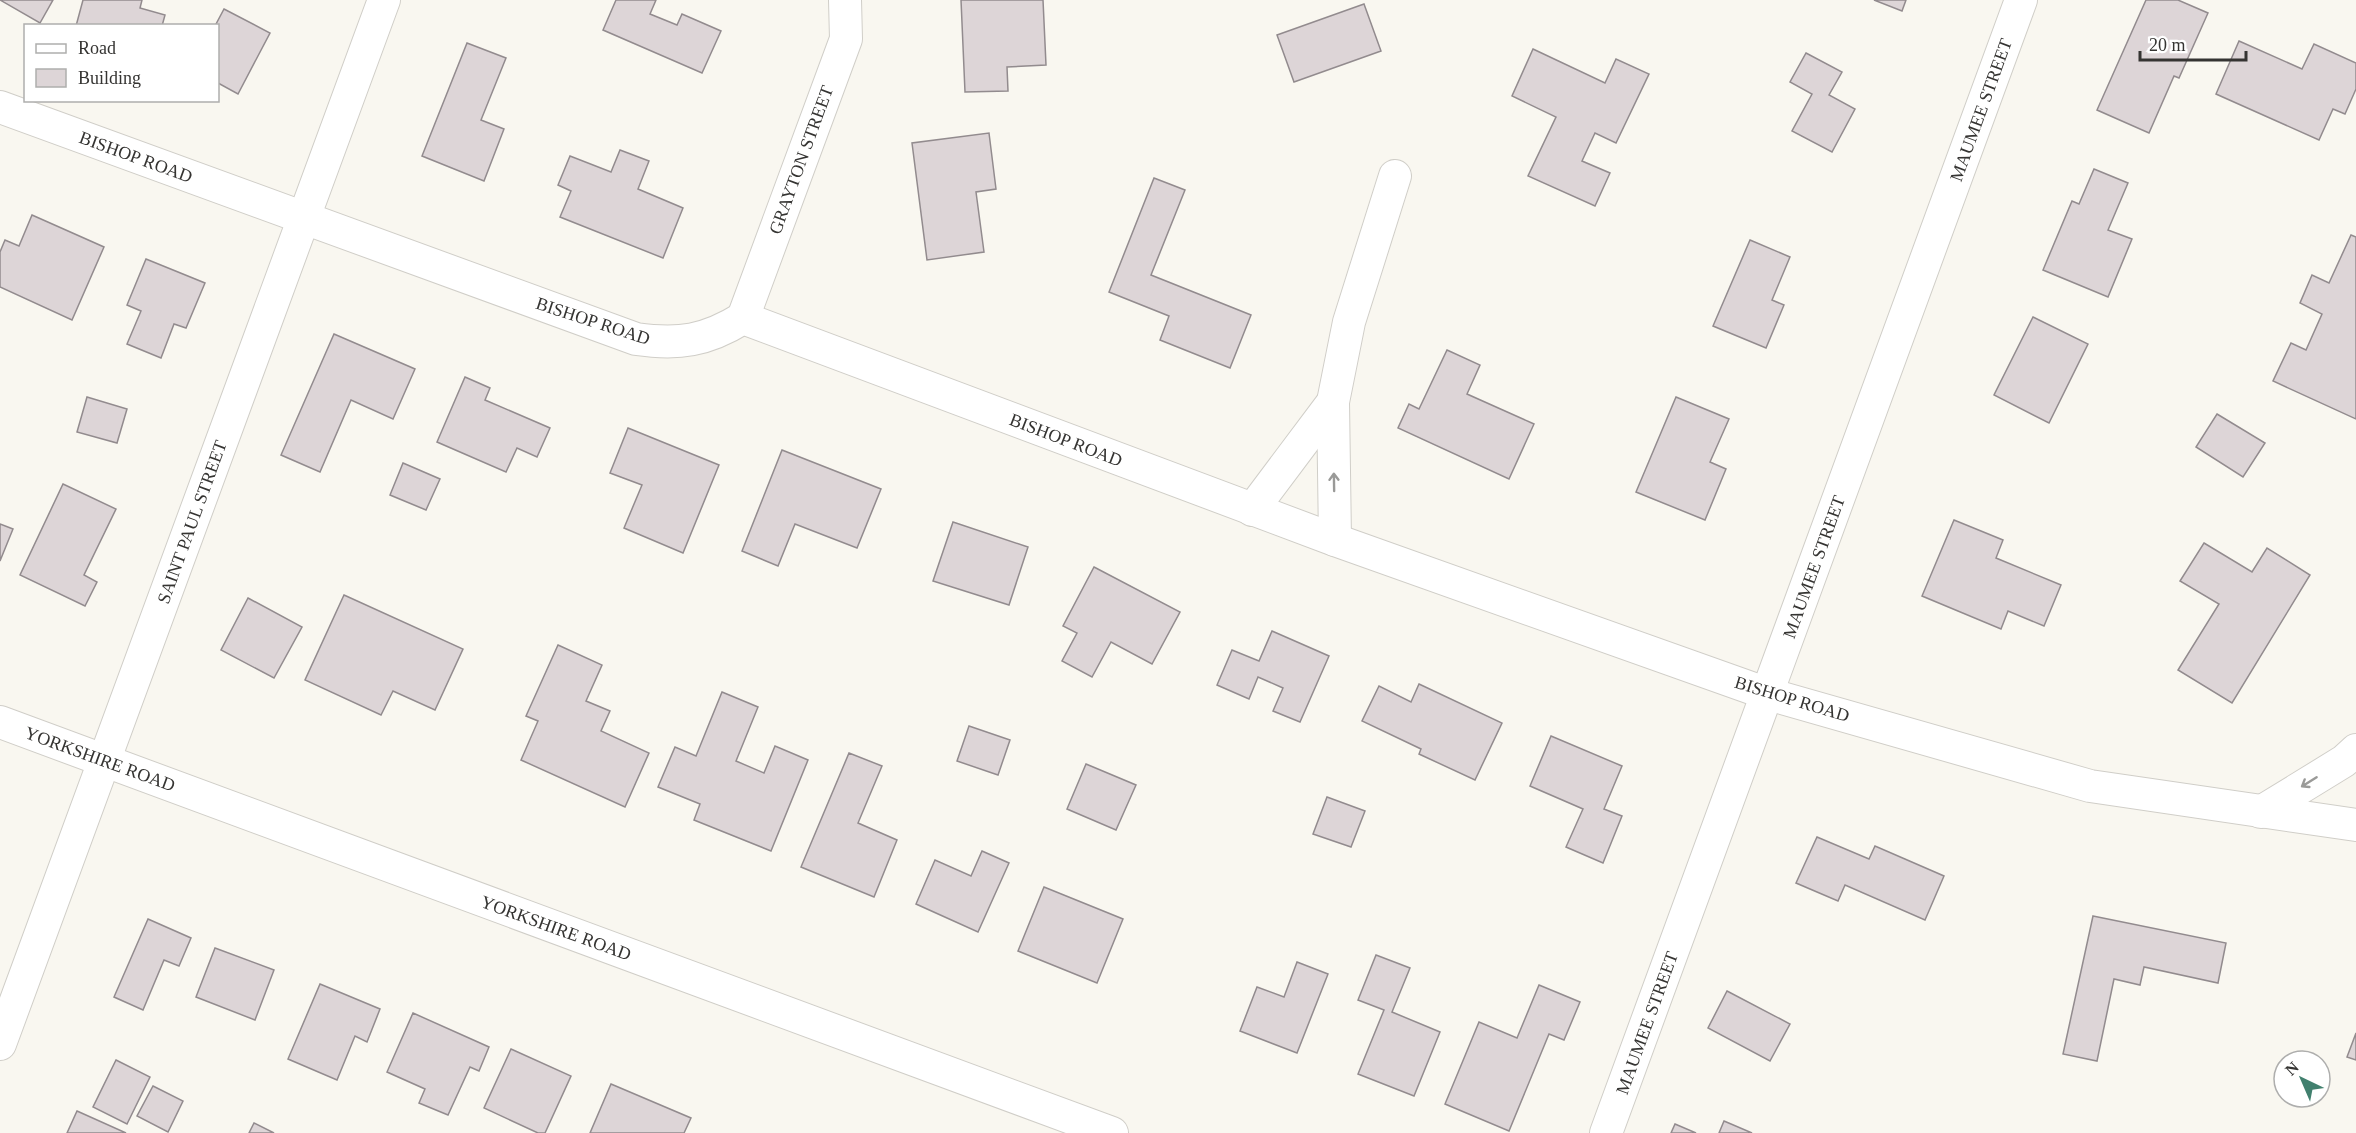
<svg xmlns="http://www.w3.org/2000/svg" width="2356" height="1133" font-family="Georgia,serif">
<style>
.building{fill:#ddd5d7;stroke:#928b8e;stroke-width:1.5}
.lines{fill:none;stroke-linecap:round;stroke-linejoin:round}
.minor-casing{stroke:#d0cec8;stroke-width:34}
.minor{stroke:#fff;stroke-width:32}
.oneway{stroke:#9a9a98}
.labels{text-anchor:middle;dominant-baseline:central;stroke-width:4.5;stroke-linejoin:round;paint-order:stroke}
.street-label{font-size:18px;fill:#353432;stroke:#fff}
</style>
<rect width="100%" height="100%" fill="#f9f7f0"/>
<g class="building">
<path d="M 0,0 L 53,0 L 40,23 Z"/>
<path d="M 83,0 L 142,0 L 140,8 L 165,15 L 162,26 L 76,26 Z"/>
<path d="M 616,0 L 656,0 L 650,14 L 677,25 L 682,14 L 721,31 L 702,73 L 603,30 Z"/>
<path d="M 961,0 L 1043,0 L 1046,65 L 1007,67 L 1008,91 L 965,92 Z"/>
<path d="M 1874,0 L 1906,0 L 1902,11 Z"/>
<path d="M 2146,0 L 2178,0 L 2208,13 L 2179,78 L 2174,76 L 2149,133 L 2097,110 Z"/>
<path d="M 1364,4 L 1381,51 L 1294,82 L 1277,35 Z"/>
<path d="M 224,9 L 270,33 L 238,94 L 218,83 L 218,26 L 215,26 Z"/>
<path d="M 2239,41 L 2302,69 L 2314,44 L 2356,63 L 2356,89 L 2345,114 L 2333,109 L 2319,140 L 2216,94 Z"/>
<path d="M 467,43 L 506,58 L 481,120 L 504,129 L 484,181 L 422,156 Z"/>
<path d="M 1533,49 L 1605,83 L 1616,59 L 1649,74 L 1616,143 L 1595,133 L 1582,161 L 1610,173 L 1595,206 L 1528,176 L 1556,117 L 1512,96 Z"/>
<path d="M 1806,53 L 1842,72 L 1829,95 L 1855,109 L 1832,152 L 1792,131 L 1812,94 L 1790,82 Z"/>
<path d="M 989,133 L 996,189 L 976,192 L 984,252 L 927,260 L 912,143 Z"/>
<path d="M 620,150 L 649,161 L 638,189 L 683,208 L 663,258 L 560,217 L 571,191 L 558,185 L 570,156 L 611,172 Z"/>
<path d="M 2094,169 L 2128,183 L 2108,230 L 2132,239 L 2108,297 L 2043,270 L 2072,201 L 2079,204 Z"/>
<path d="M 1154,178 L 1185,190 L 1151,275 L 1251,315 L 1230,368 L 1160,340 L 1169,316 L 1109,292 Z"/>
<path d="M 32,215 L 104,247 L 72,320 L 0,287 L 0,252 L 5,240 L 19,246 Z"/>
<path d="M 2351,235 L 2356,237 L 2356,419 L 2273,381 L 2291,343 L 2306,350 L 2322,314 L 2300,303 L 2312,275 L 2329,283 Z"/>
<path d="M 1750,240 L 1790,257 L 1772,300 L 1784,305 L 1766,348 L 1713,326 Z"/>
<path d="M 146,259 L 205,283 L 186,328 L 174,324 L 161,358 L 127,344 L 141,311 L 127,305 Z"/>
<path d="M 2033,317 L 2088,344 L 2049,423 L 1994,395 Z"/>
<path d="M 334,334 L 415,369 L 393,419 L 351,400 L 320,472 L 281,455 Z"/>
<path d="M 1447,350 L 1480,365 L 1467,394 L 1534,424 L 1509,479 L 1398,428 L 1409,404 L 1419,409 Z"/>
<path d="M 465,377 L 490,388 L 485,400 L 550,428 L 537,457 L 517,448 L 506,472 L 437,442 Z"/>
<path d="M 87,397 L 127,409 L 117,443 L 77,432 Z"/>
<path d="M 1676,397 L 1729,419 L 1710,462 L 1726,469 L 1705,520 L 1636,492 Z"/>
<path d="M 2217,414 L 2265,443 L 2243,477 L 2196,447 Z"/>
<path d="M 628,428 L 719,465 L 683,553 L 624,528 L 642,485 L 610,473 Z"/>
<path d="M 782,450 L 881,489 L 857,548 L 795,524 L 778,566 L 742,551 Z"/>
<path d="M 403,463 L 440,479 L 426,510 L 390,495 Z"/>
<path d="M 63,484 L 116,509 L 84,575 L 97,582 L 85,606 L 20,575 Z"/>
<path d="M 1954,520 L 2003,540 L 1996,558 L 2061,585 L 2044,626 L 2008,611 L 2001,629 L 1922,596 Z"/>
<path d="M 953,522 L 1028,547 L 1009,605 L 933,581 Z"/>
<path d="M 0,524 L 13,529 L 0,561 Z"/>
<path d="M 2204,543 L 2252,572 L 2267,548 L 2310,575 L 2232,703 L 2178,670 L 2219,604 L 2180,581 Z"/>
<path d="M 1094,567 L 1180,612 L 1152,664 L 1111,642 L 1092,677 L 1062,661 L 1077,633 L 1063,626 Z"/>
<path d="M 344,595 L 463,649 L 435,710 L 393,691 L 381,715 L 305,680 Z"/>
<path d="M 248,598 L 302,627 L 274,678 L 221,650 Z"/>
<path d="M 1272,631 L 1329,656 L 1300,722 L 1273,711 L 1283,688 L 1258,677 L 1249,699 L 1217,685 L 1232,650 L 1259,661 Z"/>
<path d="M 558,645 L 602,665 L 586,701 L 610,711 L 601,731 L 649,753 L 625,807 L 521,760 L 538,721 L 526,716 Z"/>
<path d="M 1419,684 L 1502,723 L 1475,780 L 1419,754 L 1421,749 L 1362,721 L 1379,686 L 1411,702 Z"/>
<path d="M 722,692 L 758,707 L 736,761 L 764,773 L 775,746 L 808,760 L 771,851 L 694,820 L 700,804 L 658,787 L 675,747 L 696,756 Z"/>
<path d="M 969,726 L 1010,740 L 998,775 L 957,761 Z"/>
<path d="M 1551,736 L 1622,766 L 1604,809 L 1622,816 L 1603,863 L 1566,847 L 1583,809 L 1530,786 Z"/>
<path d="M 849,753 L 882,766 L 858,823 L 897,840 L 874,897 L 801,867 Z"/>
<path d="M 1086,764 L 1136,785 L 1116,830 L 1067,809 Z"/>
<path d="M 1327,797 L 1365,811 L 1351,847 L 1313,834 Z"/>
<path d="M 1817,837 L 1869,859 L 1875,846 L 1944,876 L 1925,920 L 1845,885 L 1838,901 L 1796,883 Z"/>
<path d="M 982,851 L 1009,863 L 978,932 L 916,904 L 935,860 L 971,876 Z"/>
<path d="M 1044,887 L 1123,919 L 1097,983 L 1018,951 Z"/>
<path d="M 2093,916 L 2226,943 L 2218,983 L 2144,967 L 2140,985 L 2114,979 L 2097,1061 L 2063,1054 Z"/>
<path d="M 148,919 L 191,938 L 179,966 L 164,960 L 143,1010 L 114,997 Z"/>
<path d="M 215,948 L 274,970 L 255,1020 L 196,997 Z"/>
<path d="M 1376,955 L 1410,968 L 1392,1012 L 1440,1032 L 1414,1096 L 1358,1074 L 1384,1010 L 1358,1000 Z"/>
<path d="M 1297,962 L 1328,974 L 1297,1053 L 1240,1031 L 1257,987 L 1284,997 Z"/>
<path d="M 320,984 L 380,1009 L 367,1042 L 355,1036 L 337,1080 L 288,1059 Z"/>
<path d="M 1539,985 L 1580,1002 L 1564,1040 L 1549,1034 L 1509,1131 L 1445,1104 L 1479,1022 L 1517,1038 Z"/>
<path d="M 1727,991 L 1790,1024 L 1770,1061 L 1708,1028 Z"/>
<path d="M 413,1013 L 489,1047 L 479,1071 L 470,1067 L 448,1115 L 419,1103 L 425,1089 L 387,1072 Z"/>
<path d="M 2356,1033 L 2356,1060 L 2347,1057 Z"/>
<path d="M 511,1049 L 571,1076 L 545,1133 L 538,1133 L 484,1108 Z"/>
<path d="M 116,1060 L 150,1077 L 127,1124 L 93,1107 Z"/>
<path d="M 611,1084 L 691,1118 L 684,1133 L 590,1133 Z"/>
<path d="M 153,1086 L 183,1101 L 168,1132 L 137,1116 Z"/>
<path d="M 77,1111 L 126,1133 L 67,1133 Z"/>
<path d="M 1724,1121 L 1752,1133 L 1719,1133 Z"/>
<path d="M 254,1123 L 274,1133 L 249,1133 Z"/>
<path d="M 1675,1124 L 1696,1133 L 1671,1133 Z"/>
</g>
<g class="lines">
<g class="minor-casing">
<g id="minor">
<path d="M 0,107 L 636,339 C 679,345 706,341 743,318 L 1335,540 L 1768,694 L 2090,786 L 2356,825"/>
<path d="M 743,318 L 846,39 L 845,0"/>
<path d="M 1252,510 L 1333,402"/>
<path d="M 1335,540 L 1333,402 L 1349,322 L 1395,176"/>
<path d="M 0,722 L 1112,1133"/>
<path d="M 2261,812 L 2344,761 L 2356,750"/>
<path d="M 0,1044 L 384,0"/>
<path d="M 1606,1133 L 2021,0"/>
</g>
</g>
<use href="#minor" class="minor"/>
</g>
<defs><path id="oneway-shaft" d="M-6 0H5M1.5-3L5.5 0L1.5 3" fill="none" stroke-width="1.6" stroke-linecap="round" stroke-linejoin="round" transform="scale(1.5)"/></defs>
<g class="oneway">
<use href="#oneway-shaft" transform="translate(1334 482) rotate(-91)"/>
<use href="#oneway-shaft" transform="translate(2309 782) rotate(148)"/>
</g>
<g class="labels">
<g class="street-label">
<text transform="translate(1981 110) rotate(-70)">MAUMEE STREET</text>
<text transform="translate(136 157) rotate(20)">BISHOP ROAD</text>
<text transform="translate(801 160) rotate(-70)">GRAYTON STREET</text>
<text transform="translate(593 321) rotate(18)">BISHOP ROAD</text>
<text transform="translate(1066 440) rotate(21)">BISHOP ROAD</text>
<text transform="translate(192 522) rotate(-70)">SAINT PAUL STREET</text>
<text transform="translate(1814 567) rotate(-70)">MAUMEE STREET</text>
<text transform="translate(1792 699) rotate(17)">BISHOP ROAD</text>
<text transform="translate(100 759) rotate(20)">YORKSHIRE ROAD</text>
<text transform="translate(556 928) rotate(20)">YORKSHIRE ROAD</text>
<text transform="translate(1647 1023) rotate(-70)">MAUMEE STREET</text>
</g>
</g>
<rect x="24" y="24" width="195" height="78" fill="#ffffff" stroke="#aeaead" stroke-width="1.5"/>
<rect x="36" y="44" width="30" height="9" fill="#ffffff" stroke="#aeaead" stroke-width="1.5"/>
<text x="78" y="54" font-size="18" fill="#353432">Road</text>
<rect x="36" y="69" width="30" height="18" fill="#ddd5d7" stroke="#aeaead" stroke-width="1.5"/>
<text x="78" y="84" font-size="18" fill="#353432">Building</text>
<g transform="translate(2302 1079) rotate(316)"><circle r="28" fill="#ffffff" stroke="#aeaead" stroke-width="1.5"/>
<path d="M0-4.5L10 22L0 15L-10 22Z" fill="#41806e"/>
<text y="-9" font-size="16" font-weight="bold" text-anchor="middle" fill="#353432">N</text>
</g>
<path d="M2140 51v9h106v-9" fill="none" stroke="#353432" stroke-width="3"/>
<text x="2149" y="51" font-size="18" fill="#353432" stroke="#ffffff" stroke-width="4.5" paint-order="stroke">20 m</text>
</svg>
